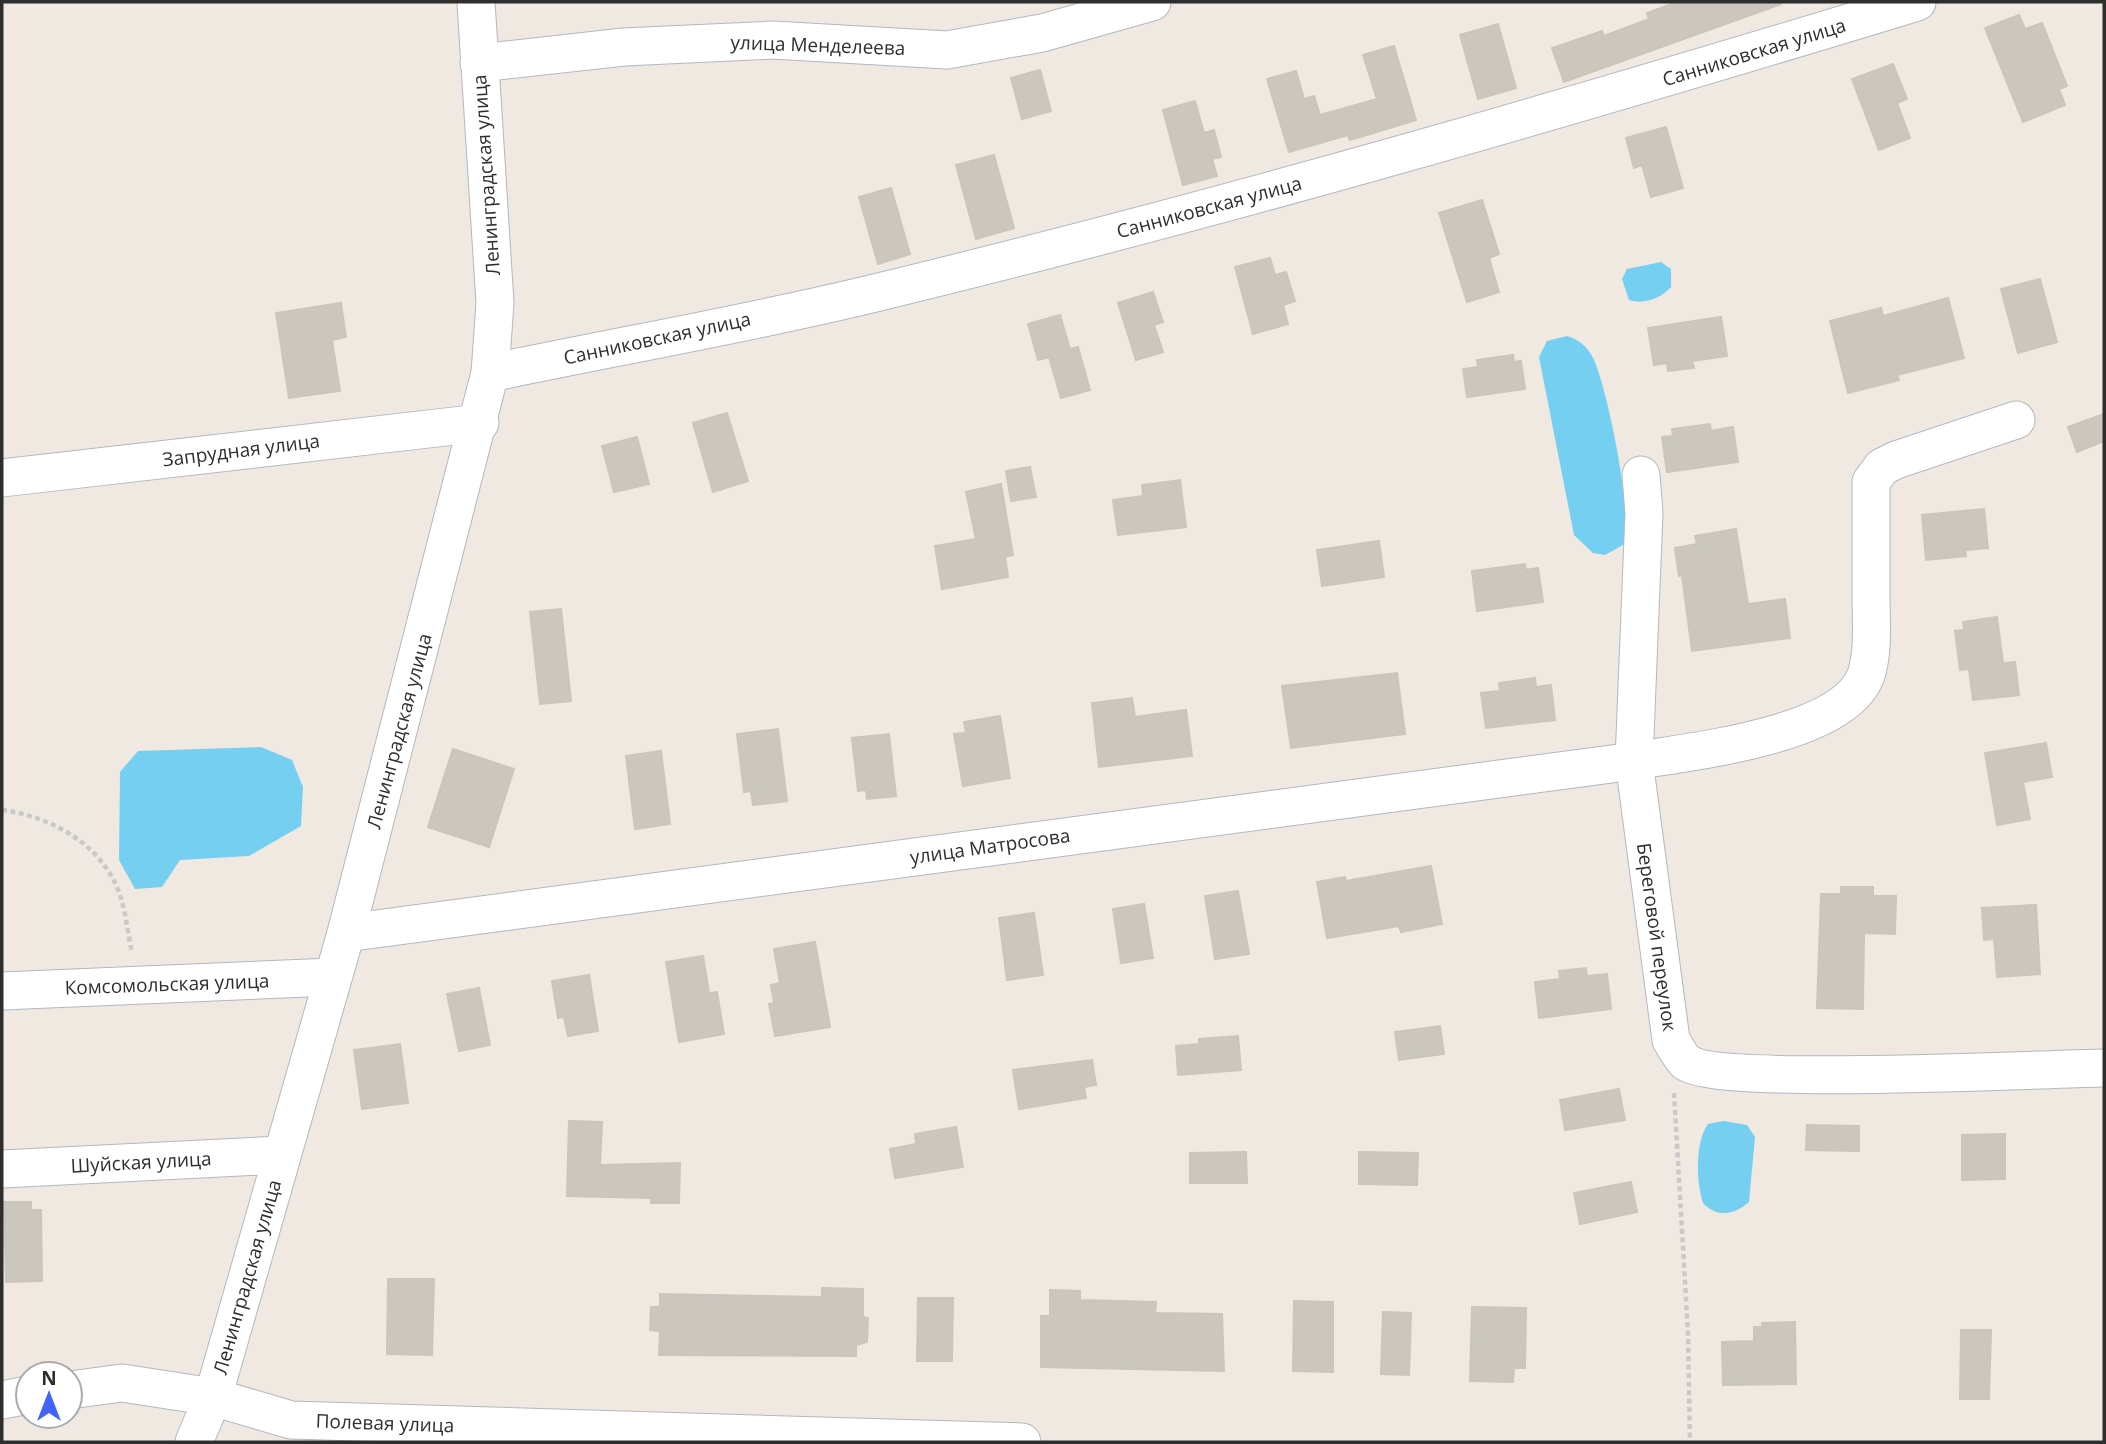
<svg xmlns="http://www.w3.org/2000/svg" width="2106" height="1444" font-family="'Open Sans',sans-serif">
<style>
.water{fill:#75cff0}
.building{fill:#cbc7bf;stroke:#cbc5ba;stroke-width:2}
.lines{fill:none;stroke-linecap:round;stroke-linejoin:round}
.minor-casing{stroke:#b4b7c1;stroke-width:39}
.path{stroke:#c9c9c9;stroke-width:4.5;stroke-dasharray:5 3.5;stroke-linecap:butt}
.minor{stroke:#fff;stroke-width:37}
.labels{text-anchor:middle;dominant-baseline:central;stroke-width:7;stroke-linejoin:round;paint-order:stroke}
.street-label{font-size:19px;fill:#2e2e2e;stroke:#fff}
</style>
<rect width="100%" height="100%" fill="#efe9e1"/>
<g class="water">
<path d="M 1661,262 L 1671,269 L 1671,287 C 1661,298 1644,305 1629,300 L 1622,279 L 1627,269 Z"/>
<path d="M 1567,336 C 1581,340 1591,350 1596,365 C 1609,399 1633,513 1623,545 L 1605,555 L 1593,553 L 1574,535 L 1539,357 L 1547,341 Z"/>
<path d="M 261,747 L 292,760 L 303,787 L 301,826 L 249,856 L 180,860 L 162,887 L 135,889 L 119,860 L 120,772 L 138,751 Z"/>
<path d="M 1724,1121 L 1747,1125 L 1755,1137 L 1749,1202 C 1734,1215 1717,1218 1703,1203 C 1696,1181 1695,1142 1708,1124 Z"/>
</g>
<g class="building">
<path d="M 1677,2 L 1781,2 L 1781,4 L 1564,82 L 1552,48 L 1602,31 L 1604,36 L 1649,19 L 1647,13 Z"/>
<path d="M 2019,15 L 2025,29 L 2042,23 L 2067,86 L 2059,89 L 2065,105 L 2023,122 L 1985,28 Z"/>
<path d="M 1498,24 L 1516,88 L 1478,99 L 1460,35 Z"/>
<path d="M 1394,46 L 1416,120 L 1350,140 L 1348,135 L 1289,152 L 1267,79 L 1296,71 L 1304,99 L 1314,96 L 1320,115 L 1377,99 L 1363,55 Z"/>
<path d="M 1893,64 L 1907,99 L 1897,103 L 1910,138 L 1879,150 L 1852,79 Z"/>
<path d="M 1040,70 L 1051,111 L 1022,119 L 1011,78 Z"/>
<path d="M 1195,101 L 1204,133 L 1214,130 L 1221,157 L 1212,159 L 1217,176 L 1183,185 L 1163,110 Z"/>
<path d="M 1666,127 L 1683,188 L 1651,197 L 1642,165 L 1634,168 L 1626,138 Z"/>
<path d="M 994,155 L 1014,228 L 976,239 L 956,165 Z"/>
<path d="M 891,188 L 910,254 L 878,264 L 859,197 Z"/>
<path d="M 1482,200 L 1499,254 L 1489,258 L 1499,292 L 1467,302 L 1439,213 Z"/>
<path d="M 1270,258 L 1275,275 L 1286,272 L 1295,301 L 1283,305 L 1288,324 L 1253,334 L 1235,267 Z"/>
<path d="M 2040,279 L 2057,342 L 2018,353 L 2001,289 Z"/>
<path d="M 1153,292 L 1163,322 L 1154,325 L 1163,352 L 1136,360 L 1118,303 Z"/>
<path d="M 1948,298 L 1964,358 L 1897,375 L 1899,380 L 1848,393 L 1830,321 L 1881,308 L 1883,316 Z"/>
<path d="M 341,303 L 346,337 L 332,340 L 340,391 L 289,398 L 276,313 Z"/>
<path d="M 1060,315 L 1070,349 L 1078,347 L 1090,390 L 1061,398 L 1049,357 L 1038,360 L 1028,324 Z"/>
<path d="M 1721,317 L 1727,356 L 1692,361 L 1694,368 L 1668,371 L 1667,363 L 1654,365 L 1648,328 Z"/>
<path d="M 1513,355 L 1514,362 L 1521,361 L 1525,389 L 1467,397 L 1463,369 L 1478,367 L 1477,360 Z"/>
<path d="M 727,413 L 748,481 L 713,492 L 693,423 Z"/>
<path d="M 2104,414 L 2104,441 L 2077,452 L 2068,427 Z"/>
<path d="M 1710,424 L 1711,431 L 1733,427 L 1738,462 L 1667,472 L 1662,437 L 1673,436 L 1672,429 Z"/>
<path d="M 637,437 L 649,484 L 614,492 L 602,446 Z"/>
<path d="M 1030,467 L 1036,497 L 1011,501 L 1006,471 Z"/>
<path d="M 1180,480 L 1186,527 L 1118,535 L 1113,500 L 1143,496 L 1142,485 Z"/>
<path d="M 1001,484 L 1013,555 L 1005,557 L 1008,577 L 942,589 L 935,546 L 976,539 L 966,492 Z"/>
<path d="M 1984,509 L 1988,548 L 1965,550 L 1966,556 L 1926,560 L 1922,515 Z"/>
<path d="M 1736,529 L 1748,604 L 1785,599 L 1790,638 L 1692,651 L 1682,575 L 1679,576 L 1675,548 L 1697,544 L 1695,536 Z"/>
<path d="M 1379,541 L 1384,577 L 1322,586 L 1317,550 Z"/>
<path d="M 1525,564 L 1526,570 L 1538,568 L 1543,602 L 1477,611 L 1472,571 Z"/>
<path d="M 561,609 L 571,701 L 540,704 L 530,612 Z"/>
<path d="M 1997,617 L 2003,663 L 2015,662 L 2019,695 L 1973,700 L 1969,669 L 1960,670 L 1955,631 L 1964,630 L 1963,622 Z"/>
<path d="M 1397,673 L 1405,734 L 1291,748 L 1282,686 Z"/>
<path d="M 1535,678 L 1536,687 L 1551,685 L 1555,720 L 1486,728 L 1481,693 L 1500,691 L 1499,683 Z"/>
<path d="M 1132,698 L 1135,717 L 1186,710 L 1192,756 L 1099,767 L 1092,703 Z"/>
<path d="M 1000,716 L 1010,778 L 963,786 L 954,734 L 966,733 L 964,722 Z"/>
<path d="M 778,729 L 787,801 L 753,805 L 751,791 L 744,792 L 737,734 Z"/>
<path d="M 889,734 L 896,796 L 867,799 L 866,790 L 858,791 L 852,738 Z"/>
<path d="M 2046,743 L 2052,777 L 2023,782 L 2030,819 L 1997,825 L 1985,753 Z"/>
<path d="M 453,749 L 514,769 L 489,847 L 428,827 Z"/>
<path d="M 661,751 L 670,824 L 635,829 L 626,756 Z"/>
<path d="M 1431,866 L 1442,924 L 1401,932 L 1399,926 L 1327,938 L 1317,882 L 1345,877 L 1346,881 Z"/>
<path d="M 1841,887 L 1873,887 L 1873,896 L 1896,896 L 1895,934 L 1864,933 L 1863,1009 L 1817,1008 L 1821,894 L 1841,894 Z"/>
<path d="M 1238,891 L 1249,954 L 1215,959 L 1205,896 Z"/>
<path d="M 1144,904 L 1153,958 L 1121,963 L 1113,909 Z"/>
<path d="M 2036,905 L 2040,974 L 1997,977 L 1994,939 L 1984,940 L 1982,908 Z"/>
<path d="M 1034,913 L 1043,975 L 1007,980 L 999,918 Z"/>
<path d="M 815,942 L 830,1027 L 775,1036 L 769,1004 L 774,1003 L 771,985 L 780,983 L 774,949 Z"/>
<path d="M 703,956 L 709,993 L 717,992 L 724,1034 L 679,1042 L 666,962 Z"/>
<path d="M 1586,968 L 1587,976 L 1607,974 L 1611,1009 L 1539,1018 L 1535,982 L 1560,979 L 1559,971 Z"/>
<path d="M 589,975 L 598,1031 L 568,1036 L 564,1017 L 558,1018 L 552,981 Z"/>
<path d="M 479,988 L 490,1045 L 459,1051 L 447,994 Z"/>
<path d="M 1440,1026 L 1444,1054 L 1399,1060 L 1395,1032 Z"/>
<path d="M 1238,1036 L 1241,1070 L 1178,1075 L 1176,1046 L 1199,1044 L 1199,1039 Z"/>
<path d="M 400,1044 L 408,1103 L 362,1109 L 354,1050 Z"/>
<path d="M 1092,1060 L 1096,1085 L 1084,1087 L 1086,1098 L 1019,1109 L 1013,1070 Z"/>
<path d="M 1619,1089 L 1625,1120 L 1565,1130 L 1560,1100 Z"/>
<path d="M 569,1121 L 602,1122 L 600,1165 L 680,1163 L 679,1203 L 651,1203 L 651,1198 L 567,1196 Z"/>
<path d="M 1807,1125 L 1859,1126 L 1859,1151 L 1806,1150 Z"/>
<path d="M 956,1127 L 963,1167 L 895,1178 L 890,1149 L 916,1144 L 915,1134 Z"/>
<path d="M 2005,1134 L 2005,1179 L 1962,1180 L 1962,1135 Z"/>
<path d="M 1246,1152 L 1247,1183 L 1190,1183 L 1190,1153 Z"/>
<path d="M 1359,1152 L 1418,1153 L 1417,1185 L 1359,1184 Z"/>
<path d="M 1631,1182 L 1637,1212 L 1580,1224 L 1574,1193 Z"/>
<path d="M 4,1202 L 31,1202 L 31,1210 L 41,1210 L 42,1281 L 6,1282 Z"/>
<path d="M 388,1279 L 434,1279 L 432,1355 L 387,1354 Z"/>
<path d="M 822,1288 L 863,1289 L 863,1317 L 868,1318 L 867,1342 L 856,1345 L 856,1356 L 659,1355 L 660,1331 L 650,1330 L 651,1307 L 660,1307 L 660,1294 L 822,1297 Z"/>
<path d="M 1050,1290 L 1080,1291 L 1080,1300 L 1156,1302 L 1155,1313 L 1222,1314 L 1224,1371 L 1041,1367 L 1041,1316 L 1050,1316 Z"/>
<path d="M 918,1298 L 953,1298 L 952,1361 L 917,1361 Z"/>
<path d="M 1294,1301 L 1333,1302 L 1333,1372 L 1293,1371 Z"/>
<path d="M 1472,1307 L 1526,1308 L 1525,1368 L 1514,1368 L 1513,1382 L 1470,1381 Z"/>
<path d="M 1383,1312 L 1411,1313 L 1409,1375 L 1381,1374 Z"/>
<path d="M 1795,1322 L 1796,1384 L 1723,1385 L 1722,1342 L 1754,1341 L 1754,1327 L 1762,1327 L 1762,1323 Z"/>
<path d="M 1961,1330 L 1991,1330 L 1989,1399 L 1960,1399 Z"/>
</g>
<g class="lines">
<g class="minor-casing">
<g id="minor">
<path d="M 479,63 L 624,47 L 773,40 L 947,50 L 1042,33 L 1152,2"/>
<path d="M 490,373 C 618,346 748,324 875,293 C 1226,208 1572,107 1917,2"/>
<path d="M 1641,475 L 1644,513 L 1634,761 L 1671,1040 C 1675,1046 1680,1057 1686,1062 C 1717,1086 2043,1069 2103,1068"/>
<path d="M 2,478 L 480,423"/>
<path d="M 346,933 L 1634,761 C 1692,751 1844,736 1866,675 C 1874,650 1871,620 1871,595 C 1871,557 1871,520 1871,482 L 1882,467 L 1896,460 L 2016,420"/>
<path d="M 2,991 L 332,977"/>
<path d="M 2,1169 L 281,1155"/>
<path d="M 70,1390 L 122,1383 L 213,1397 L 291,1420 L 1022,1442"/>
<path d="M 2,1400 L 28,1395"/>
<path d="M 194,1442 L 213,1397 L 346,933 L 490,373 L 495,303 L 476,2"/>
</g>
</g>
<g class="path">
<path d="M 2,810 C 46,816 91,838 113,879 C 125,900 127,930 132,953"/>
<path d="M 1674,1093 L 1688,1334 L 1690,1442"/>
</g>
<use href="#minor" class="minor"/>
</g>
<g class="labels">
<g class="street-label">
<text transform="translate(818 45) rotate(2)">улица Менделеева</text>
<text transform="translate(1754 52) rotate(-17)">Санниковская улица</text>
<text transform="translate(486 175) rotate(-94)">Ленинградская улица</text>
<text transform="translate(1209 207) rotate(-15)">Санниковская улица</text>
<text transform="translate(657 338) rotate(-12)">Санниковская улица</text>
<text transform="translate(241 450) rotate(-7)">Запрудная улица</text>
<text transform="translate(399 731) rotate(-75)">Ленинградская улица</text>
<text transform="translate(990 846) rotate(-8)">улица Матросова</text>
<text transform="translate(1657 937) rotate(82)">Береговой переулок</text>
<text transform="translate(167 984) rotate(-2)">Комсомольская улица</text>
<text transform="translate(141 1162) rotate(-3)">Шуйская улица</text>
<text transform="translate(247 1277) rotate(-74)">Ленинградская улица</text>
<text transform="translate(385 1423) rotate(2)">Полевая улица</text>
</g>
</g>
<rect width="2106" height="1444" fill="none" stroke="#2e2e2e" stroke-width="7"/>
<g transform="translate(49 1395)"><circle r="33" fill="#ffffff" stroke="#ababab" stroke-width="2"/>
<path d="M0-5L12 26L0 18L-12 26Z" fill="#4264fb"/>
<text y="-10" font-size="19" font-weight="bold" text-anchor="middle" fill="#2e2e2e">N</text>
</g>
</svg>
